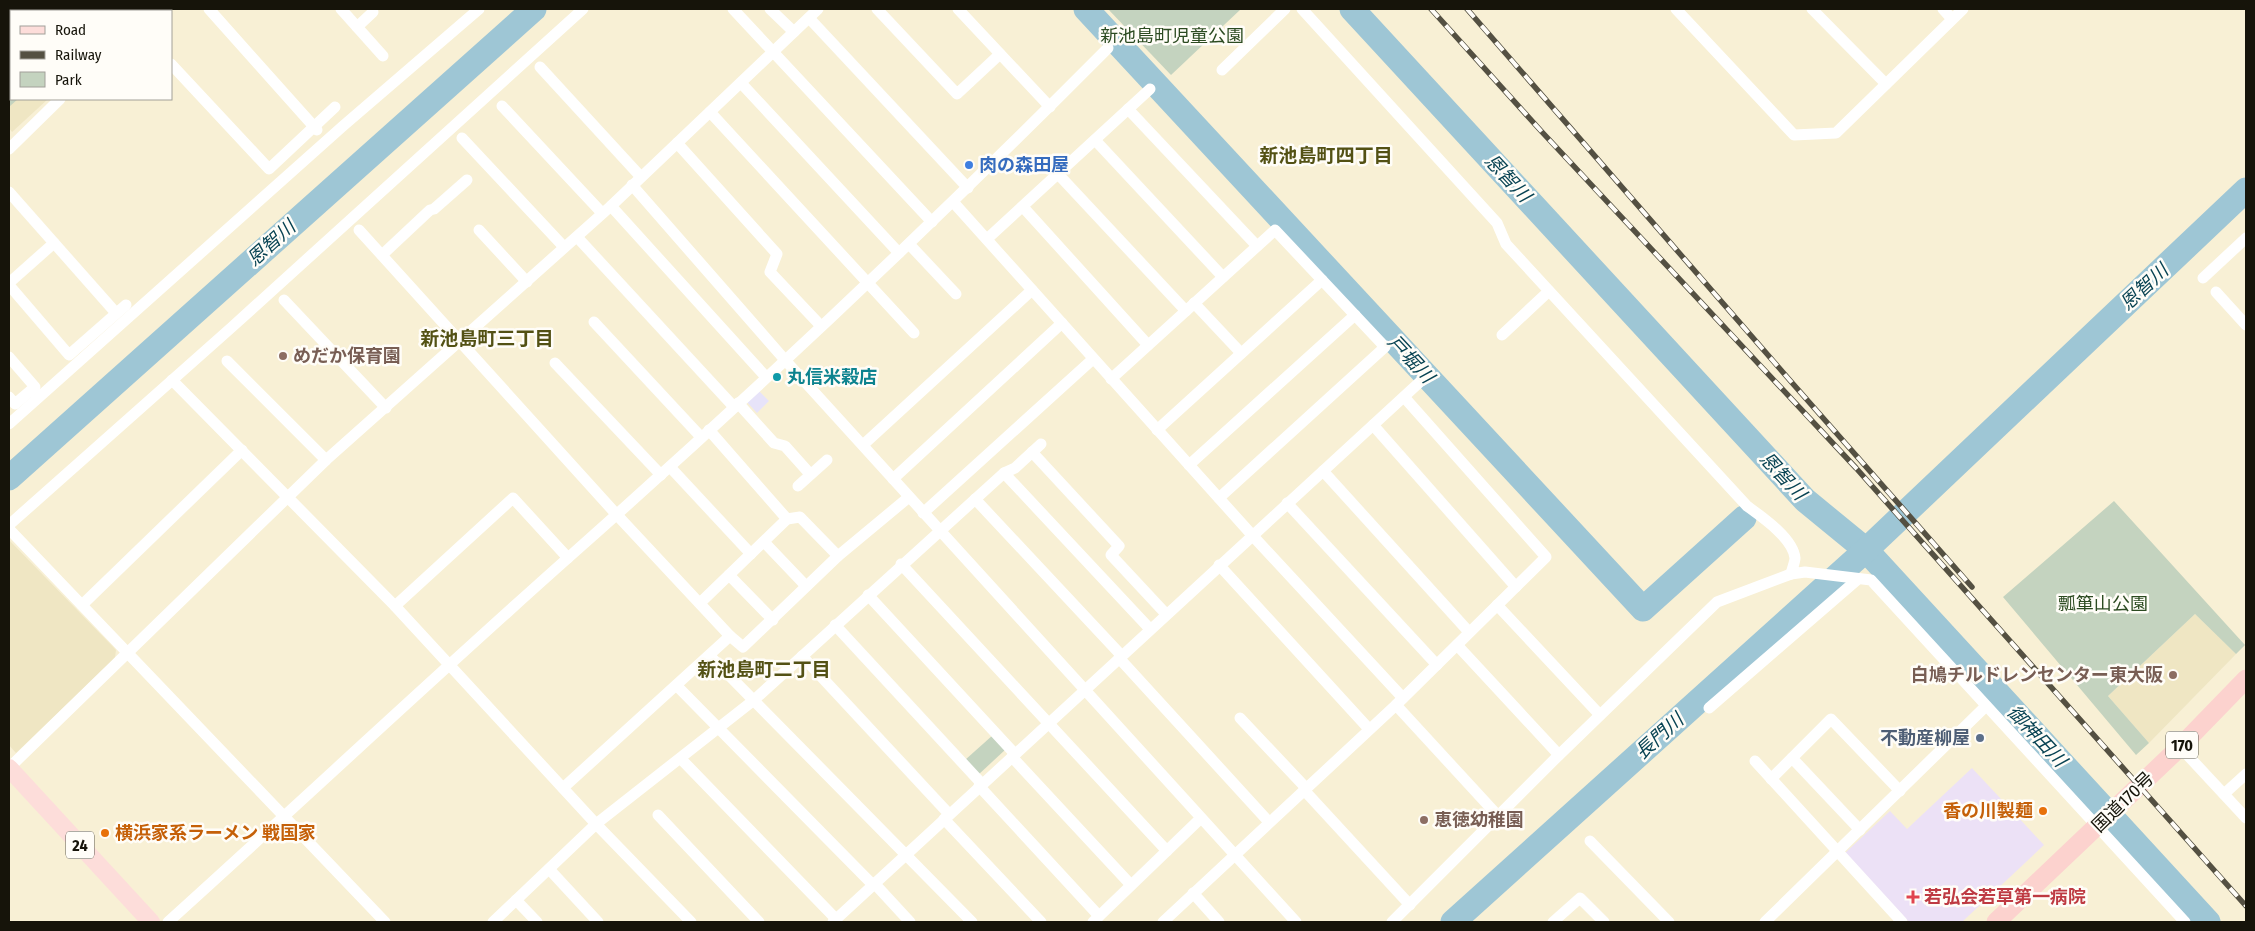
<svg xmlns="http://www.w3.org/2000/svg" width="2255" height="931" font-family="'Fira Sans Condensed','Noto Sans JP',sans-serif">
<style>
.commercial{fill:#e7e3f9}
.built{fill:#efe6c3}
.medical{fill:#ece1f6}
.green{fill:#c4d3bf}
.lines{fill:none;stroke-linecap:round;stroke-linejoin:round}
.river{stroke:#9ec6d5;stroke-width:25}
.minor{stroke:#fff;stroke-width:11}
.primary{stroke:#fdddda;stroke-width:18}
.trunk{stroke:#fcd2ce;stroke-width:19}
.rail-casing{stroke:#545042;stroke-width:5.5}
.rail{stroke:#fffdf8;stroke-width:4;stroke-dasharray:11;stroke-linecap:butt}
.shop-dot{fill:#3f7fe0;stroke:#fffdf8;stroke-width:2}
.education-dot{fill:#8d6e63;stroke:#fffdf8;stroke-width:2}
.culture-dot{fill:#0f9aa8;stroke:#fffdf8;stroke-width:2}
.service-dot{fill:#5c6f8a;stroke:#fffdf8;stroke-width:2}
.food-dot{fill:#e8710a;stroke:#fffdf8;stroke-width:2}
.health-dot{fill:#e0444e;stroke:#fffdf8;stroke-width:2}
.labels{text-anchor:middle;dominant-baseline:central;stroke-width:5;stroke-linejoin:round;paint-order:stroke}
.shield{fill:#fffdf8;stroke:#5c5a51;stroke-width:1}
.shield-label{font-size:16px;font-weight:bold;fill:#16140a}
.park-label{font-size:18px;fill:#2c4b21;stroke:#fffdf8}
.shop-label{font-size:18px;font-weight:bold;fill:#366cbe;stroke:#fffdf8;text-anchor:start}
.education-label{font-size:18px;font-weight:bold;fill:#785e54;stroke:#fffdf8;text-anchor:start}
.culture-label{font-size:18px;font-weight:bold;fill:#0d838f;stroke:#fffdf8;text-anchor:start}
.service-label{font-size:18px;font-weight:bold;fill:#4e5e75;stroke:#fffdf8;text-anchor:end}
.street-label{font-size:18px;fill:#16140a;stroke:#fffdf8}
.food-label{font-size:18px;font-weight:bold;fill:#c56008;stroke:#fffdf8;text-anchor:end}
.health-label{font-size:18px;font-weight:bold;fill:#be3a42;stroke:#fffdf8;text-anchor:start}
.neighbourhood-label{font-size:19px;font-weight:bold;fill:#535114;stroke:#fffdf8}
.water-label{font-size:19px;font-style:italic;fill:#084353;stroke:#fffdf8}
</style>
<rect width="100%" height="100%" fill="#f8f0d5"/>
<path class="commercial" d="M 758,390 L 769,401 L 757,413 L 746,401 Z"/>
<g class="built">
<path d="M 9,9 L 146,9 L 144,11 L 11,11 L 11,99 L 48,99 L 12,132 L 9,128 Z"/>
<path d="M 9,540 L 116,650 L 115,658 L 16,753 L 9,745 Z"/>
<path d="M 2195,614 L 2236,654 L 2149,743 L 2108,696 Z"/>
</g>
<path class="medical" d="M 1972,768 L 2044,845 L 1962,922 L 1909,922 L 1845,853 L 1890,811 L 1907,829 Z"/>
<g class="green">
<path d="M 9,9 L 114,9 L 111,11 L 11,11 L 11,99 L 18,99 L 10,106 Z"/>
<path d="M 1108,9 L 1241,9 L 1171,75 Z"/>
<path d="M 2114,501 L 2245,645 L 2236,654 L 2195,614 L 2108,696 L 2149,743 L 2136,755 L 2003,597 Z"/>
<path d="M 993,735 L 1006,749 L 978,775 L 965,760 Z"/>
</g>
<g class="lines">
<g class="river">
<path d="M 1086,9 L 1643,609 L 1744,518"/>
<path d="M 1352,9 L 1805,500 L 1866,550 L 2208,922"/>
<path d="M 9,478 L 534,9"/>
<path d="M 1453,922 L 1866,550 L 2246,190"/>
</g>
<g class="minor">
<path d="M 209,9 L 317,130"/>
<path d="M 341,9 L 383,56"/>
<path d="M 733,9 L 932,222"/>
<path d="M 770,9 L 794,32"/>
<path d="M 877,9 L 957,94 L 1000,54"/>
<path d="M 958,9 L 1050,107"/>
<path d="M 1302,9 L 1497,223 L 1506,244 L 1747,506 C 1762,517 1793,538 1795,558 C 1795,562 1792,569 1791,574 L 1805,572 L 1871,580 L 2185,922"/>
<path d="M 1676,9 L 1794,135 L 1836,133 L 1963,9"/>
<path d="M 1812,9 L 1886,84"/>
<path d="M 1943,9 L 1952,19"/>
<path d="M 152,11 L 154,9"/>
<path d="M 809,18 L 968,188"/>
<path d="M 357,27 L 373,12"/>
<path d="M 171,64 L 269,169 L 335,107"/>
<path d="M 540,67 L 641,177"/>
<path d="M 1222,70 L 1285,9"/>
<path d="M 741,83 L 899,253"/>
<path d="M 502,106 L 602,213"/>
<path d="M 1128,109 L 1257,246"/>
<path d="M 710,112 L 914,333"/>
<path d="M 462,138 L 564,247"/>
<path d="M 1095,140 L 1223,277"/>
<path d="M 677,143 L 777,254 L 770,272 L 821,326"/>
<path d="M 9,149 L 60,99"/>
<path d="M 1058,174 L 1186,311"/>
<path d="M 632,185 L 785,360 L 1296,922"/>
<path d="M 9,192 L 116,313"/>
<path d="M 954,203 L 1252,535 L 1403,698"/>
<path d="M 611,206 L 766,377"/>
<path d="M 1023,207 L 1148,345"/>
<path d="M 359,230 L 617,515 L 730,636 L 563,788"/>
<path d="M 479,230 L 527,282"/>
<path d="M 577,237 L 734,407"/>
<path d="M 987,239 L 1150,89"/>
<path d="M 909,244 L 956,294"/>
<path d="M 382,255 L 430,210 L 434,209 L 467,180"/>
<path d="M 2203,278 L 2246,238"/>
<path d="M 9,283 L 54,243"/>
<path d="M 9,285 L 69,355 L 126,305"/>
<path d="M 2216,292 L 2246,325"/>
<path d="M 284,300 L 386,408"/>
<path d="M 1194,303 L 1241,353"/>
<path d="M 594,322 L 701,437"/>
<path d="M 1502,335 L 1549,291"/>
<path d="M 9,357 L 35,387 L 15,404 L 9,397"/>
<path d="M 227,361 L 326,460"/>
<path d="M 555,363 L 661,475"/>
<path d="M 1111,379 L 1275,230 L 1385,347 L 1219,498"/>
<path d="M 172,380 L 395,606 L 596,824 L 691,922"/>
<path d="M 738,403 L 774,443 L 785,446 L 810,474"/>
<path d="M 9,424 L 343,126 L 479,9"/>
<path d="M 1373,425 L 1516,587"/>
<path d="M 1157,430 L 1322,280"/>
<path d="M 863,445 L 1032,290"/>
<path d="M 1032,452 L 1119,546 L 1111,555 L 1166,614"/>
<path d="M 1189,465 L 1355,315"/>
<path d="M 670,467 L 751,554"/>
<path d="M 1323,471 L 1469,632"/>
<path d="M 1004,473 L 1150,629"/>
<path d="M 893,479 L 1062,323"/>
<path d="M 798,486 L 827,460"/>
<path d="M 975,499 L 1121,655"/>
<path d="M 1287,503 L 1437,665"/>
<path d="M 923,513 L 1093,359"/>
<path d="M 787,519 L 800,517 L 838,556"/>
<path d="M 9,525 L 232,327 L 583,9"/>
<path d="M 9,529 L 385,922"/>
<path d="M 764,542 L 806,586"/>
<path d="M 901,564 L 1167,851"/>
<path d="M 1219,565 L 1369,729"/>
<path d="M 729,575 L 773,620"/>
<path d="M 868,595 L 1015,754"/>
<path d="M 700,603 L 787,519 L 709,430"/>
<path d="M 82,605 L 242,450"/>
<path d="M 1497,605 L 1600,715"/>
<path d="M 395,606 L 513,498 L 568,558"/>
<path d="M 835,625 L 982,784"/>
<path d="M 730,636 L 743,647 L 838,556 L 909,497"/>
<path d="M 1457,645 L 1559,755"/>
<path d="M 710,656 L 972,922"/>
<path d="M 802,656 L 949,814"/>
<path d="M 1119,658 L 1269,822"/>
<path d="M 677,686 L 873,885"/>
<path d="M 1396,705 L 1499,817"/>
<path d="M 1709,708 L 1858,579"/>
<path d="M 1240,718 L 1306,788"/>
<path d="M 2180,747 L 2246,818"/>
<path d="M 1012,757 L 1131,885"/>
<path d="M 1792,758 L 1860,830"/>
<path d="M 681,759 L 836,919"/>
<path d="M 1755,761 L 1902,922"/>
<path d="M 9,768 L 326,460 L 611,206 L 818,9"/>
<path d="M 1771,779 L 1831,719 L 1900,791"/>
<path d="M 979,786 L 1099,916"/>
<path d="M 1304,790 L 1410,905"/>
<path d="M 2224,794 L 2246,774"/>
<path d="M 658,815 L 759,922"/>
<path d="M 944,819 L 1041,922"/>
<path d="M 1590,841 L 1669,922"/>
<path d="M 549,869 L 598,922"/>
<path d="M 874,883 L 910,922"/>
<path d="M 1193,893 L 1219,922"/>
<path d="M 516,900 L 537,922"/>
<path d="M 168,922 C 302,801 434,677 569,557 C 754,393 934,223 1108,48"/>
<path d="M 493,922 L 596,824 L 754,700 L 1004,473 L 1015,468 L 1041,444"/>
<path d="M 833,922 L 1422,380"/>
<path d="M 1093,922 L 1201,818"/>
<path d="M 1163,922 L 1396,705 L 1546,557 L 1404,397"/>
<path d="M 1392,922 L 1559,755 L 1717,602 L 1791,574"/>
<path d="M 1553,922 L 1580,898 L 1604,922"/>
<path d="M 1765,922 L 1986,706"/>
</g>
<path class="primary" d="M 9,768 L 151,922"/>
<path class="trunk" d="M 1996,922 L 2180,747 L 2246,679"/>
<g class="rail-casing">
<g id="rail">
<path d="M 1431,9 L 1542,132 L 1856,468 L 2246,906"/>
<path d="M 1467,9 L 1794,385 L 1972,587"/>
</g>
</g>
<use href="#rail" class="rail"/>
</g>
<circle class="shop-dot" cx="969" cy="165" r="5"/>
<g class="education-dot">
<circle cx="283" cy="356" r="5"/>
<circle cx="2173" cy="675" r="5"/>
<circle cx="1424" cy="820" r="5"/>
</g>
<circle class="culture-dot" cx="777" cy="377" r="5"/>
<circle class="service-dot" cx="1980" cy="738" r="5"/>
<g class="food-dot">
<circle cx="2043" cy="811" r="5"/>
<circle cx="105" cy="833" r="5"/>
</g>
<path class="health-dot" d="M1910.5 889.5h5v5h5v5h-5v5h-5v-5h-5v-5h5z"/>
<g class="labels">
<g class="shield">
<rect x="2166" y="731.5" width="32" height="27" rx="4"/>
<rect x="66" y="831.5" width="28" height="27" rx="4"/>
</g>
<g class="shield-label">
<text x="2182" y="745">170</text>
<text x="80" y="845">24</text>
</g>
<g class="park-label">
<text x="1172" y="36">新池島町児童公園</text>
<text x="2103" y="604">瓢箪山公園</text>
</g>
<g class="shop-label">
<text x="979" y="165">肉の森田屋</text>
</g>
<g class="education-label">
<text x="293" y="356">めだか保育園</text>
<text x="2163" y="675" text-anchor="end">白鳩チルドレンセンター東大阪</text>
<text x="1434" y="820">恵徳幼稚園</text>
</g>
<g class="culture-label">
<text x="787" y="377">丸信米穀店</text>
</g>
<g class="service-label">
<text x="1970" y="738">不動産柳屋</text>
</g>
<g class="street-label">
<text transform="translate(2123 802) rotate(-44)">国道170号</text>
</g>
<g class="food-label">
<text x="2033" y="811">香の川製麺</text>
<text x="115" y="833" text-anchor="start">横浜家系ラーメン 戦国家</text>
</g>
<g class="health-label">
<text x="1924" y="897">若弘会若草第一病院</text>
</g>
<g class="neighbourhood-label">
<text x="1326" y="155">新池島町四丁目</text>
<text x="487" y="338">新池島町三丁目</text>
<text x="764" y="669">新池島町二丁目</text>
</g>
<g class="water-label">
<text transform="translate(1508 178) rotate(47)">恩智川</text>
<text transform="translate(271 243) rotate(-42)">恩智川</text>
<text transform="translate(2144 287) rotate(-43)">恩智川</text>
<text transform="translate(1411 359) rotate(47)">戸堀川</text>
<text transform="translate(1783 476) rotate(47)">恩智川</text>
<text transform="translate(1659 736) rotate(-42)">長門川</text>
<text transform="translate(2037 736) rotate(47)">御神田川</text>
</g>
</g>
<rect width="2255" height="931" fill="none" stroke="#16140a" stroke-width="20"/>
<rect x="10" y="10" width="162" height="90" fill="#fffdf8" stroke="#a2a099"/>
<rect x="20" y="26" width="25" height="8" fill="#fdddda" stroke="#a2a099"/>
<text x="55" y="35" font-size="15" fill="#16140a">Road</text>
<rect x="20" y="51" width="25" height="8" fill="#545042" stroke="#a2a099"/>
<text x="55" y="60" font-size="15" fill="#16140a">Railway</text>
<rect x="20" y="72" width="25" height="15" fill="#c4d3bf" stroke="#a2a099"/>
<text x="55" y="85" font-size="15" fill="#16140a">Park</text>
</svg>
